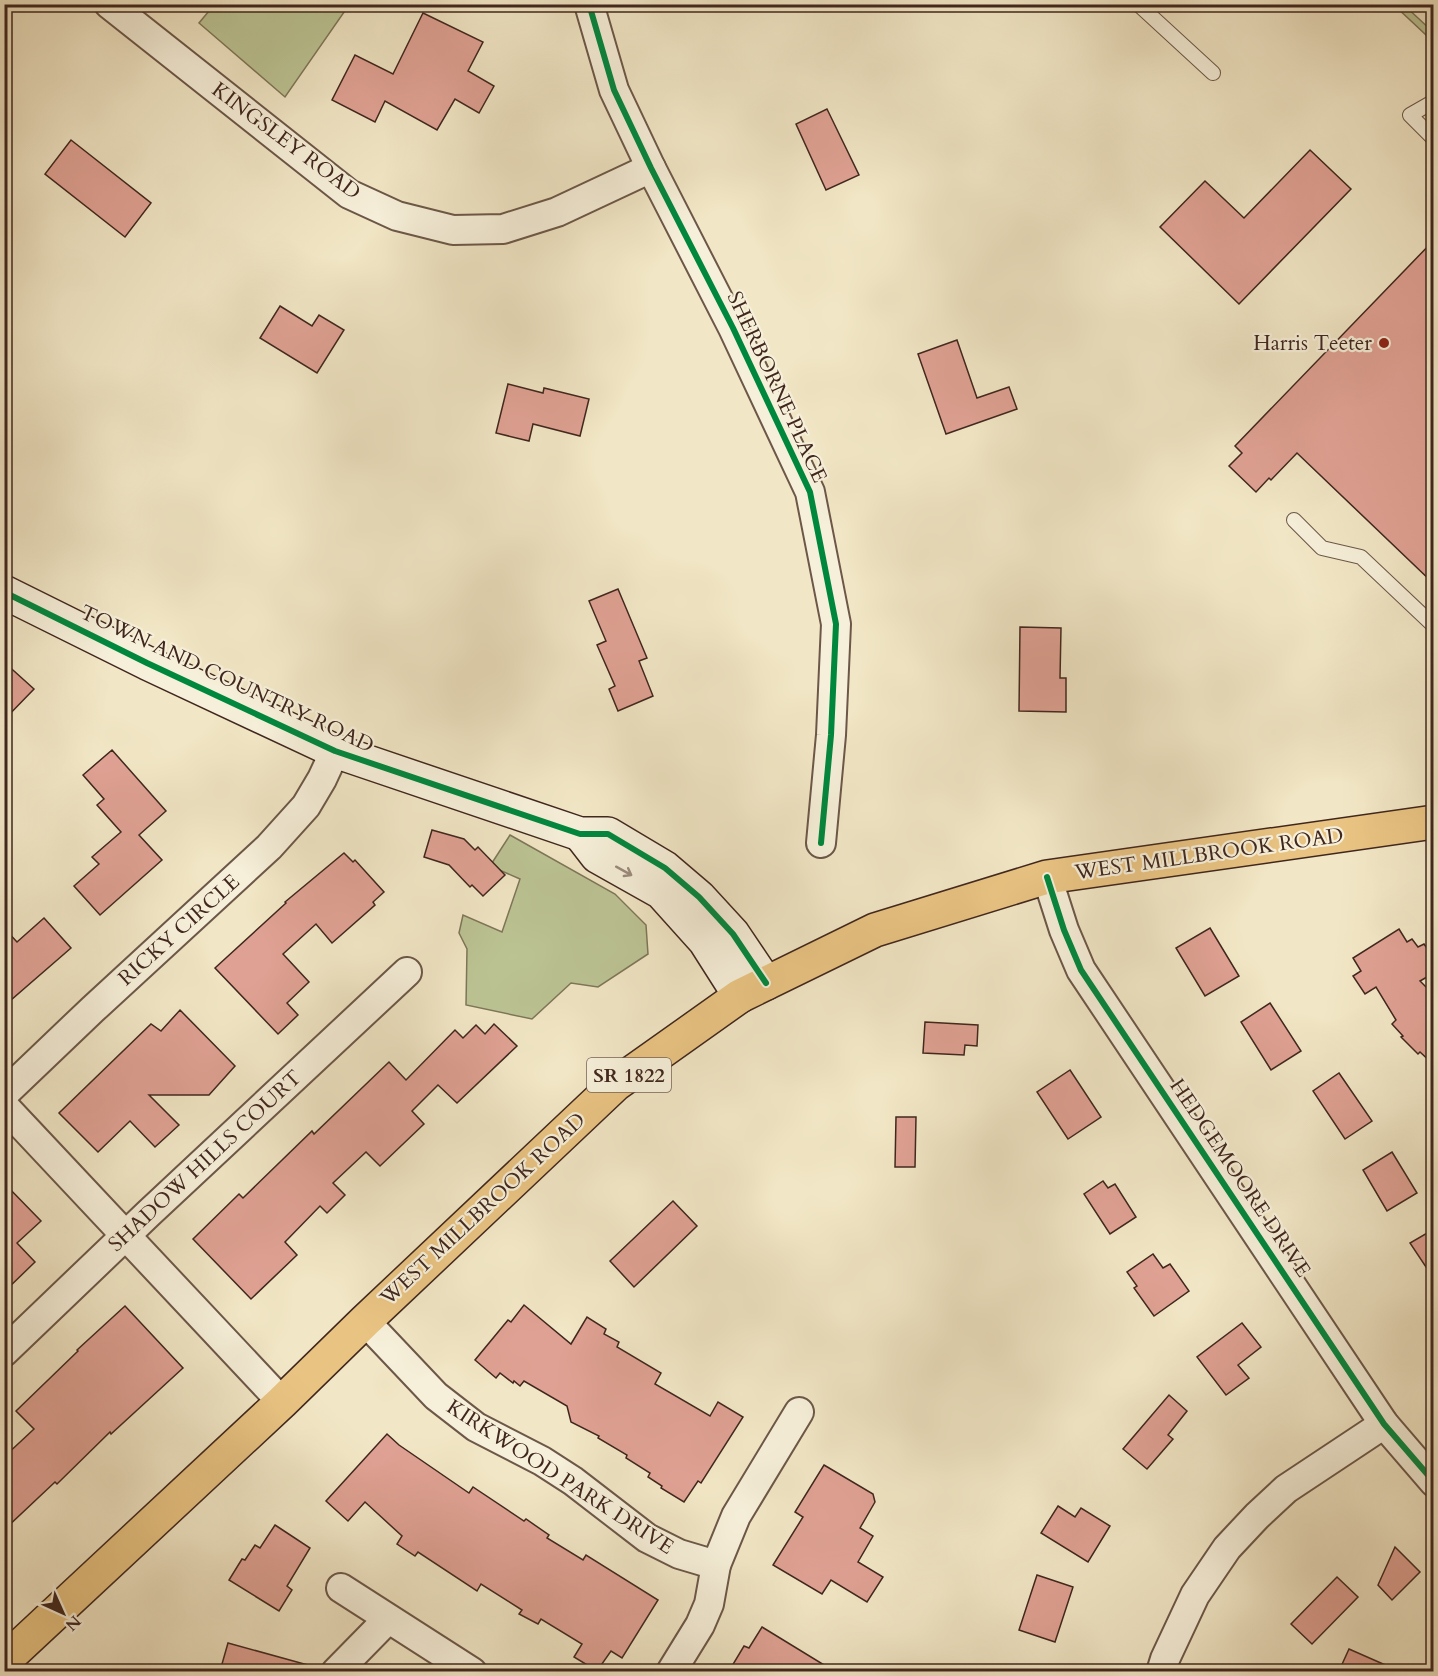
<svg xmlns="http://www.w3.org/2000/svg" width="1438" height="1676" font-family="Cardo,serif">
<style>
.green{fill:#bcc494;stroke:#7e7659;stroke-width:1.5}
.building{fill:#dfa193;stroke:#40271e;stroke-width:1.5}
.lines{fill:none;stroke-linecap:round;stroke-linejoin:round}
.lane-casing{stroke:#6c5748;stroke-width:16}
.street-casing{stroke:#6c5748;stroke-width:32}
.secondary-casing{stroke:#40271e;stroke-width:36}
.primary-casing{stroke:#40271e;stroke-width:36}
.lane{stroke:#f6efd9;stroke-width:14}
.street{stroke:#f6efd9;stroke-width:28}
.secondary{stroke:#f6efd9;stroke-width:33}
.primary{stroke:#e8c382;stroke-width:33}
.cycleway-casing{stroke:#f6efd9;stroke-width:10}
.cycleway{stroke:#00873e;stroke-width:6}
.oneway{stroke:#9b8b7c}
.poi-dot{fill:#8f2418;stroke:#f6efd9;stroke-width:2}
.labels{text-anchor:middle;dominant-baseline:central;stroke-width:4.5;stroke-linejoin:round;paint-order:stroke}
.shield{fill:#f6efd9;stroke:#776356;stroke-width:1.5}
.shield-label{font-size:20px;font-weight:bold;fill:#40271e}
.street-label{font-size:21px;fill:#40271e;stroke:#f6efd9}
.poi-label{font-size:21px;fill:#40271e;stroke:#f6efd9;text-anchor:end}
</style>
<rect width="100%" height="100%" fill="#f1e6c5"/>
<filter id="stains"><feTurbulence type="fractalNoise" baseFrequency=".00333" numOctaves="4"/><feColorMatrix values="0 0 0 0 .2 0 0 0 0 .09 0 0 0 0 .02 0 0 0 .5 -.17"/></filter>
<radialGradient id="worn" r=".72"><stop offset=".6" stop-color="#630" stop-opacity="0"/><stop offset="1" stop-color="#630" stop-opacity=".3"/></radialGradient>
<g class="green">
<path d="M 214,5 L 214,4 L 349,5 L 285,97 L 199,23 Z"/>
<path d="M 1394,5 L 1404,5 L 1432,31 L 1433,41 L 1430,42 L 1426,35 Z"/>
<path d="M 510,835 L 615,894 L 646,925 L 648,954 L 598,987 L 571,983 L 532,1019 L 466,1005 L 467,949 L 459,933 L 463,915 L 502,932 L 520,879 L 490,866 Z"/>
</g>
<g class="building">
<path d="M 423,13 L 483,42 L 468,71 L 494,86 L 479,113 L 455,99 L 437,130 L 385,101 L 375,122 L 332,100 L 355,55 L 393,74 Z"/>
<path d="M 827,109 L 859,175 L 826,190 L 796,124 Z"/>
<path d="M 71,140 L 151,203 L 125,237 L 45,174 Z"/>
<path d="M 1310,150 L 1351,189 L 1239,304 L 1160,227 L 1205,181 L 1244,218 Z"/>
<path d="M 1434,240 L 1434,584 L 1297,453 L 1271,480 L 1269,478 L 1256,492 L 1229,466 L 1242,453 L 1235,446 Z"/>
<path d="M 280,306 L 312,326 L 319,315 L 344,330 L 317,373 L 260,338 Z"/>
<path d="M 957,340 L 977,398 L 1009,387 L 1017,409 L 946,434 L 918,354 Z"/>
<path d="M 508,384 L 543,393 L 544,388 L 589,399 L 580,436 L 533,424 L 529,441 L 496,433 Z"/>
<path d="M 618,589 L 647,658 L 639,661 L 653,696 L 618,711 L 609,689 L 615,686 L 597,645 L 606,641 L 589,601 Z"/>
<path d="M 1020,627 L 1061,628 L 1060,678 L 1066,678 L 1066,712 L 1019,711 Z"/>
<path d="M 4,662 L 34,689 L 4,720 Z"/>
<path d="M 112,750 L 166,811 L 139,835 L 162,860 L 100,915 L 74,886 L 99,864 L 92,857 L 121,832 L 97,805 L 104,799 L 83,775 Z"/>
<path d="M 432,830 L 464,839 L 475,850 L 478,847 L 505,875 L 483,896 L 472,885 L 470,887 L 449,865 L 424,857 Z"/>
<path d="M 344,853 L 353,862 L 355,860 L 384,892 L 373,902 L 375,905 L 332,943 L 316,924 L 283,954 L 309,982 L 287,1003 L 298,1015 L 278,1034 L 215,968 L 286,903 L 285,902 Z"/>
<path d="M 44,918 L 71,948 L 4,1006 L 4,928 L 17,942 Z"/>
<path d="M 1210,928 L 1239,976 L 1205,996 L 1176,948 Z"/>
<path d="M 1399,929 L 1407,942 L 1412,939 L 1418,947 L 1424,944 L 1434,958 L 1434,973 L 1420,981 L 1434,995 L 1434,1065 L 1420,1052 L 1418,1054 L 1401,1037 L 1403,1036 L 1392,1024 L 1396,1020 L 1376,987 L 1365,994 L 1353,976 L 1361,971 L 1353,958 Z"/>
<path d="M 1270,1003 L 1301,1051 L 1271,1070 L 1241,1022 Z"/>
<path d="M 180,1010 L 235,1066 L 209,1095 L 149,1095 L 179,1125 L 155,1147 L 130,1121 L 98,1152 L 59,1113 L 151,1024 L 161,1031 Z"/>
<path d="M 925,1022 L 978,1025 L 977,1046 L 965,1045 L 964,1055 L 923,1053 Z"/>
<path d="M 494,1024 L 517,1046 L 457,1103 L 438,1085 L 412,1111 L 424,1124 L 380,1166 L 366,1152 L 333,1183 L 345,1195 L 327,1213 L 320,1206 L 285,1242 L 297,1255 L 251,1299 L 193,1239 L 239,1194 L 243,1198 L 312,1131 L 314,1134 L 389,1062 L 406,1080 L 455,1030 L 463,1038 L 476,1025 L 485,1034 Z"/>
<path d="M 1070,1070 L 1101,1117 L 1068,1139 L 1037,1092 Z"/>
<path d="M 1339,1073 L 1372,1121 L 1345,1139 L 1313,1091 Z"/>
<path d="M 896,1117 L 916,1117 L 915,1167 L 895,1167 Z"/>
<path d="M 1392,1152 L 1417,1193 L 1387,1211 L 1363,1170 Z"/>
<path d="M 1103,1181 L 1108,1188 L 1115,1184 L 1136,1217 L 1110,1234 L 1084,1194 Z"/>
<path d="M 4,1183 L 41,1221 L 17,1243 L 35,1262 L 4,1292 Z"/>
<path d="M 673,1201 L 697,1226 L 634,1287 L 610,1261 Z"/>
<path d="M 1434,1229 L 1434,1279 L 1410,1243 Z"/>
<path d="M 1153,1254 L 1163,1268 L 1170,1264 L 1189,1291 L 1154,1316 L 1134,1288 L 1137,1286 L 1127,1272 Z"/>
<path d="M 524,1305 L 571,1344 L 587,1317 L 606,1329 L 604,1334 L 619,1342 L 617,1347 L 661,1373 L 655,1384 L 710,1416 L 718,1402 L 743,1417 L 701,1483 L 698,1481 L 684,1502 L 661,1488 L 662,1486 L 648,1477 L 650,1473 L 626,1458 L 627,1455 L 598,1438 L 599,1436 L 571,1422 L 567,1406 L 524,1381 L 520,1386 L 514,1381 L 513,1383 L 500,1373 L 496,1378 L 475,1360 L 508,1320 L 511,1322 Z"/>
<path d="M 125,1306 L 183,1368 L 111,1434 L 110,1432 L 57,1484 L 55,1482 L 4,1530 L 4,1457 L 34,1429 L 16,1411 L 78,1351 L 77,1350 Z"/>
<path d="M 1242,1323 L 1261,1347 L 1238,1365 L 1249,1378 L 1226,1395 L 1197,1357 Z"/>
<path d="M 1169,1395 L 1187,1411 L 1168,1435 L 1173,1439 L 1147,1469 L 1123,1449 Z"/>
<path d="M 387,1434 L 399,1445 L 469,1493 L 473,1487 L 524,1521 L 526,1519 L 549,1535 L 547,1538 L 583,1560 L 586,1555 L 658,1600 L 622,1658 L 611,1651 L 597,1671 L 574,1657 L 582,1644 L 541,1619 L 538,1624 L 519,1614 L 522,1610 L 481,1584 L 477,1591 L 418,1552 L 415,1556 L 397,1544 L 402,1536 L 365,1502 L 348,1521 L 326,1501 Z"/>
<path d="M 824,1465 L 873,1494 L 875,1502 L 860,1528 L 873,1536 L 858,1562 L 883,1577 L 867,1602 L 831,1580 L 822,1594 L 773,1565 L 803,1517 L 795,1512 Z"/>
<path d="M 1058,1506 L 1075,1517 L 1081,1508 L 1110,1526 L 1088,1562 L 1041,1533 Z"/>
<path d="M 275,1525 L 310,1548 L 287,1586 L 292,1590 L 279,1611 L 229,1580 L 242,1559 L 245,1560 L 255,1545 L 260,1548 Z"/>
<path d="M 1395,1547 L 1420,1572 L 1392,1600 L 1378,1585 Z"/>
<path d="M 1037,1575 L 1073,1587 L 1055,1642 L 1019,1630 Z"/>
<path d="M 1337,1577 L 1358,1597 L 1312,1644 L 1291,1624 Z"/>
<path d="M 762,1627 L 834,1671 L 729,1671 L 744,1646 L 749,1648 Z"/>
<path d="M 228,1643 L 308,1665 L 307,1671 L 220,1671 Z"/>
<path d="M 1349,1649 L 1399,1671 L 1339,1671 Z"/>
</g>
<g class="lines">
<g class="lane-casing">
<g id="lane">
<path d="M 1138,4 L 1213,73"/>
<path d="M 1434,100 L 1431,103 L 1410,115 L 1434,139"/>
<path d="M 1294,520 L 1322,548 L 1361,557 L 1434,626"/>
</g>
</g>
<g class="street-casing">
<g id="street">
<path d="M 109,4 L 349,194 L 397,216 L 453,230 L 503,229 L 557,212 L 651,168"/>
<path d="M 589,4 L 614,90 L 651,168 L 733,328 L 810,492 L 836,624 L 831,735 L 821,843"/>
<path d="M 1047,877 L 1064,930 L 1081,970 L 1384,1424 L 1434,1482"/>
<path d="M 4,1094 L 93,1009 L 269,847 L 306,806 L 322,779 L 335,751"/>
<path d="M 4,1106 L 282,1402"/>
<path d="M 365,1321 L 436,1396 L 476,1427 L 542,1461 L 573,1481 L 647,1538 L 679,1554 L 716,1565"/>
<path d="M 4,1352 L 148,1214 L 407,972"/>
<path d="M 341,1588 L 472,1672"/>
<path d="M 336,1672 L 388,1619"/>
<path d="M 671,1672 L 700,1625 L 709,1604 L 716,1565 L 736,1516 L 799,1412"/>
<path d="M 1161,1672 L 1165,1659 L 1195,1595 L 1227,1548 L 1257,1516 L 1286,1489 L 1384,1424"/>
</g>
</g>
<g class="secondary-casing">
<g id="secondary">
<path d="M 4,592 L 147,663 L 335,751 L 580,834 L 608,834 L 665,868 L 699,897 L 733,934 L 766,983"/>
<path d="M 580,834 L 597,856 L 661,892 L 705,941 L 740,996"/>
</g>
</g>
<g class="primary-casing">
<path id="primary" d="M 4,1661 L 282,1402 L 365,1321 L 616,1084 L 740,996 L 875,930 L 1047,877 L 1434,822"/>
</g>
<use href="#lane" class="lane"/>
<use href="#street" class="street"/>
<use href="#secondary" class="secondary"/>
<use href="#primary" class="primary"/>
<g class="cycleway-casing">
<g id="cycleway">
<path d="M 589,4 L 614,90 L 651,168 L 733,328 L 810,492 L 836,624 L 831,735 L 821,843"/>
<path d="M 4,592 L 147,663 L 335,751 L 580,834 L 608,834 L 665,868 L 699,897 L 733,934 L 766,983"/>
<path d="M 1047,877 L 1064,930 L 1081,970 L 1384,1424 L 1434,1482"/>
</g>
</g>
<use href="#cycleway" class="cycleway"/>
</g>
<defs><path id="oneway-shaft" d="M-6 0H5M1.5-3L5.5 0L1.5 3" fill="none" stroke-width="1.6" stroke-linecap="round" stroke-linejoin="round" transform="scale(1.5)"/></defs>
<use class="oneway" href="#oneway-shaft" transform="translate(624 871) rotate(29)"/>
<circle class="poi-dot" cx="1384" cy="343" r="6"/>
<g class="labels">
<rect class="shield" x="587" y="1058" width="84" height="34" rx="4.5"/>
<g class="shield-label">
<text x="629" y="1075">SR 1822</text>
</g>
<g class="street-label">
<text transform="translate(286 141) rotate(37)">KINGSLEY ROAD</text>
<text transform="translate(777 387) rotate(65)">SHERBORNE PLACE</text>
<text transform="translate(227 679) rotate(25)">TOWN AND COUNTRY ROAD</text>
<text transform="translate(1209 854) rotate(-8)">WEST MILLBROOK ROAD</text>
<text transform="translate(179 930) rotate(-42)">RICKY CIRCLE</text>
<text transform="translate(205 1161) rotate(-43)">SHADOW HILLS COURT</text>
<text transform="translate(1240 1178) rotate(56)">HEDGEMOORE DRIVE</text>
<text transform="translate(483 1209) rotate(-43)">WEST MILLBROOK ROAD</text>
<text transform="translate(560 1477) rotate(33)">KIRKWOOD PARK DRIVE</text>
</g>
<g class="poi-label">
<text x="1372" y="343">Harris Teeter</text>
</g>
</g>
<rect width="1438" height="1676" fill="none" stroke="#f1e6c5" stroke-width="24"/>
<rect x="6" y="6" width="1426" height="1664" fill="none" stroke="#40271e" stroke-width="3"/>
<rect x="12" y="12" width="1414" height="1652" fill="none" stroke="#40271e" stroke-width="1.5"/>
<g transform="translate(63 1613) rotate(135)" stroke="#f6efd9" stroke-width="4.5" paint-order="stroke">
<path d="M0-4.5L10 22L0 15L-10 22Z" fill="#40271e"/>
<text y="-9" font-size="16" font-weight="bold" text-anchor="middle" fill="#40271e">N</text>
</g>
<rect width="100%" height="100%" filter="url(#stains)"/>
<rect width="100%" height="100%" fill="url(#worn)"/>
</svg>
